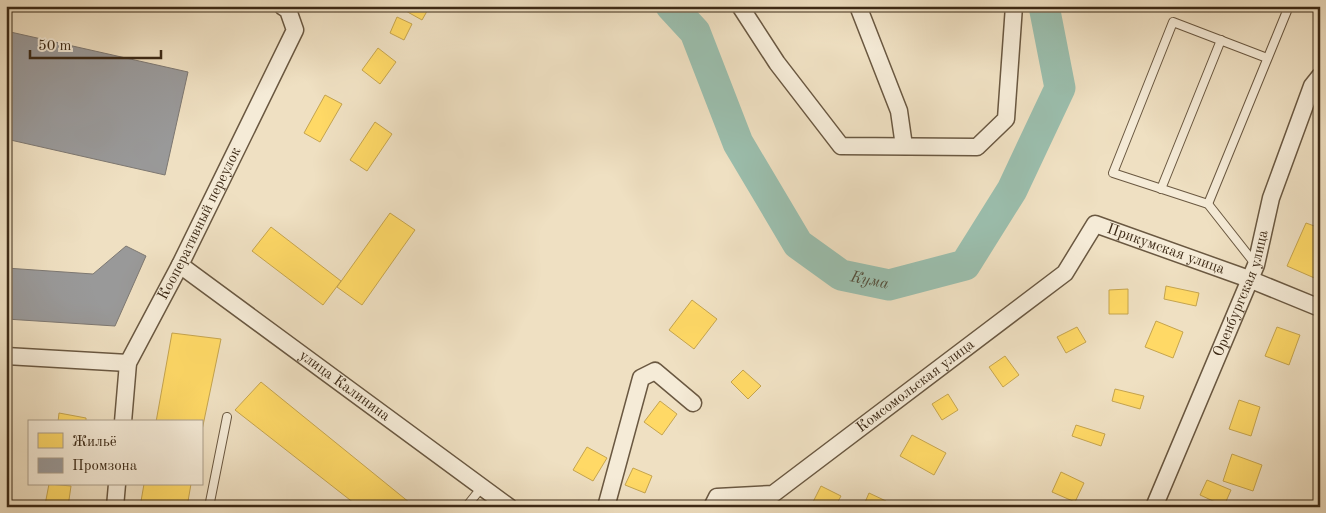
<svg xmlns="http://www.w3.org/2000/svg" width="1326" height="513" font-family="'Old Standard TT',serif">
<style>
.homes{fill:#ffd966;stroke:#c5a44e}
.industry{fill:#999;stroke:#7d7872}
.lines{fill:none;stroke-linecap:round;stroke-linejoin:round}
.river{stroke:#9bbead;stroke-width:31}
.lane-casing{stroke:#6a5841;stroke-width:10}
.street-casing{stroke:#6a5841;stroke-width:19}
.lane{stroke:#f5ebd7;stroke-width:8}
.street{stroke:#f5ebd7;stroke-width:16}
.labels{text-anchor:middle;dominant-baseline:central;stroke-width:5;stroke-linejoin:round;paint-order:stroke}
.street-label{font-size:15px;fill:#3d2a16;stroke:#f5ebd7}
.water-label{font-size:16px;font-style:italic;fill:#544f3c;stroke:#f5ebd7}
</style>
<rect width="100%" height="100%" fill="#efe0c2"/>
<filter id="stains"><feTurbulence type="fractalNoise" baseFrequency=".004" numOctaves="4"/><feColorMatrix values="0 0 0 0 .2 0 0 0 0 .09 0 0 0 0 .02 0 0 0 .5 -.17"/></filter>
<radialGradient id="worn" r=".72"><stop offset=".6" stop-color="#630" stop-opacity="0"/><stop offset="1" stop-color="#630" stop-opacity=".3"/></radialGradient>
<g class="homes">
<path d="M 406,6 L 430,6 L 422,20 L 404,10 Z"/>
<path d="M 397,17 L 412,24 L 404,40 L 390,33 Z"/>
<path d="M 378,48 L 396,62 L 380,84 L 362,70 Z"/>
<path d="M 325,95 L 342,104 L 320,142 L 304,133 Z"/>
<path d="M 375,122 L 392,134 L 367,171 L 350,160 Z"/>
<path d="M 390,213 L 415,230 L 362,305 L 337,287 Z"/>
<path d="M 1306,223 L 1320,228 L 1319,280 L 1287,266 Z"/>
<path d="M 271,227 L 341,281 L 323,305 L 252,251 Z"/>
<path d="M 1166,286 L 1199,293 L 1196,306 L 1164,299 Z"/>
<path d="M 1128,289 L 1128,314 L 1109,314 L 1109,290 Z"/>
<path d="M 692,300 L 717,319 L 694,349 L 669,330 Z"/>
<path d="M 1156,321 L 1183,332 L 1173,358 L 1145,347 Z"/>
<path d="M 1077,327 L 1086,342 L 1066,353 L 1057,337 Z"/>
<path d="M 1277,327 L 1300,335 L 1289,365 L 1265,356 Z"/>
<path d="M 172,333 L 221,339 L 201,435 L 201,422 L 156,422 Z"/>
<path d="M 1005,356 L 1019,375 L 1003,387 L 989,367 Z"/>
<path d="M 743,370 L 761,386 L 748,399 L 731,382 Z"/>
<path d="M 261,382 L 415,507 L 359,507 L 235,410 Z"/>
<path d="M 1115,389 L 1144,396 L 1140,409 L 1112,401 Z"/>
<path d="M 948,394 L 958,410 L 942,420 L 932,404 Z"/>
<path d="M 1239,400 L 1260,407 L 1251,436 L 1229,429 Z"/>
<path d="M 660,401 L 677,414 L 662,435 L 644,422 Z"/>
<path d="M 59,413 L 86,418 L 86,422 L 58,422 Z"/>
<path d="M 1076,425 L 1105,434 L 1101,446 L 1072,436 Z"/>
<path d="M 912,435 L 946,453 L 934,475 L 900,456 Z"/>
<path d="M 587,447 L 607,458 L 593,481 L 573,470 Z"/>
<path d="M 1232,454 L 1262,465 L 1253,491 L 1223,481 Z"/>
<path d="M 633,468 L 652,476 L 645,493 L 625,485 Z"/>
<path d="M 1061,472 L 1084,483 L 1075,502 L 1052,492 Z"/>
<path d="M 1207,480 L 1231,490 L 1224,506 L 1200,495 Z"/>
<path d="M 49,484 L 71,486 L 68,507 L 45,505 Z"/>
<path d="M 144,484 L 191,484 L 187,507 L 140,507 Z"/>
<path d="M 821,486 L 841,496 L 835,507 L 818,507 L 812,504 Z"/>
<path d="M 869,493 L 886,501 L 883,507 L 863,507 Z"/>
</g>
<g class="industry">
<path d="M 6,31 L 188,72 L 165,175 L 6,139 Z"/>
<path d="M 126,246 L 146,256 L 115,326 L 6,319 L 6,268 L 93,274 Z"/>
</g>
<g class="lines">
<path class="river" id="s1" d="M 671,6 L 695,32 L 738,143 L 798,244 L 841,275 L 889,285 L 965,265 L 1012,190 L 1060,88 L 1044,6"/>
<g class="lane-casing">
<g id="lane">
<path d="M 1161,189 L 1221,40"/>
<path d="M 1208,204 L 1289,6"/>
<path d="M 1256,265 L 1208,204 L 1113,173 L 1173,22 L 1267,58"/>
<path d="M 209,507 L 227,417"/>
<path d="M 466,507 L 482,487"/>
</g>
</g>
<g class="street-casing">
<g id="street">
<path d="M 740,6 L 777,63 L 841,146 L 977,147 L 1006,119 L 1014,6"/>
<path d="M 858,6 L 899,111 L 904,146"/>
<path id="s2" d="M 180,265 L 509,507"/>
<path d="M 6,356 L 128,363"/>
<path id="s3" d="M 123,422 L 128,363 L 180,265 L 295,30 L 288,10 L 282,6"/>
<path d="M 115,507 L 117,484"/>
<path d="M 606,507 L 641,378 L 655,371 L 693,403"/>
<path id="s4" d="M 712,507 L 717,497 L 773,494 L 1065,273 L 1095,224 L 1249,279 L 1320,308"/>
<path id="s5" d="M 1154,507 L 1256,265 L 1271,198 L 1312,86 L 1320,76"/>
</g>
</g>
<use href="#lane" class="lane"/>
<use href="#street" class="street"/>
</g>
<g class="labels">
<g class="street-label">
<text stroke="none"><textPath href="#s3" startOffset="216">Кооперативный переулок</textPath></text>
<text stroke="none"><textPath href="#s4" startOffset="566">Прикумская улица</textPath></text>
<text stroke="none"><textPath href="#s5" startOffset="231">Оренбургская улица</textPath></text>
<text stroke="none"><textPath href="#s2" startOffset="204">улица Калинина</textPath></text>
<text stroke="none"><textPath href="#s4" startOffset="246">Комсомольская улица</textPath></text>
</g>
<g class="water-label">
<text stroke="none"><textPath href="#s1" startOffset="354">Кума</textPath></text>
</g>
</g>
<rect width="1326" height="513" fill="none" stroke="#efe0c2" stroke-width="25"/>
<rect x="8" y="8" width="1311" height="498" fill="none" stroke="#3d2a16" stroke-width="2.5"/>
<rect x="12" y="12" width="1301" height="488" fill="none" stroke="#3d2a16"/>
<rect x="28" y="420" width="175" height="65" fill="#f5ebd7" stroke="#ab9e8a"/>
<rect x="38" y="433" width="25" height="15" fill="#ffd966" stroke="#ab9e8a"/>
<text x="72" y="446" font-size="15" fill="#3d2a16">Жильё</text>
<rect x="38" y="458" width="25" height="15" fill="#999999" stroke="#ab9e8a"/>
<text x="72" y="470" font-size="15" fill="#3d2a16">Промзона</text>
<path d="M30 50v8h131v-8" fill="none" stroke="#3d2a16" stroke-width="2.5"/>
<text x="38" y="50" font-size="15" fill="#3d2a16" stroke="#f5ebd7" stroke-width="4" paint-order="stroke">50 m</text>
<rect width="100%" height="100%" filter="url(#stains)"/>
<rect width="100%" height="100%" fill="url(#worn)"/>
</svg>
